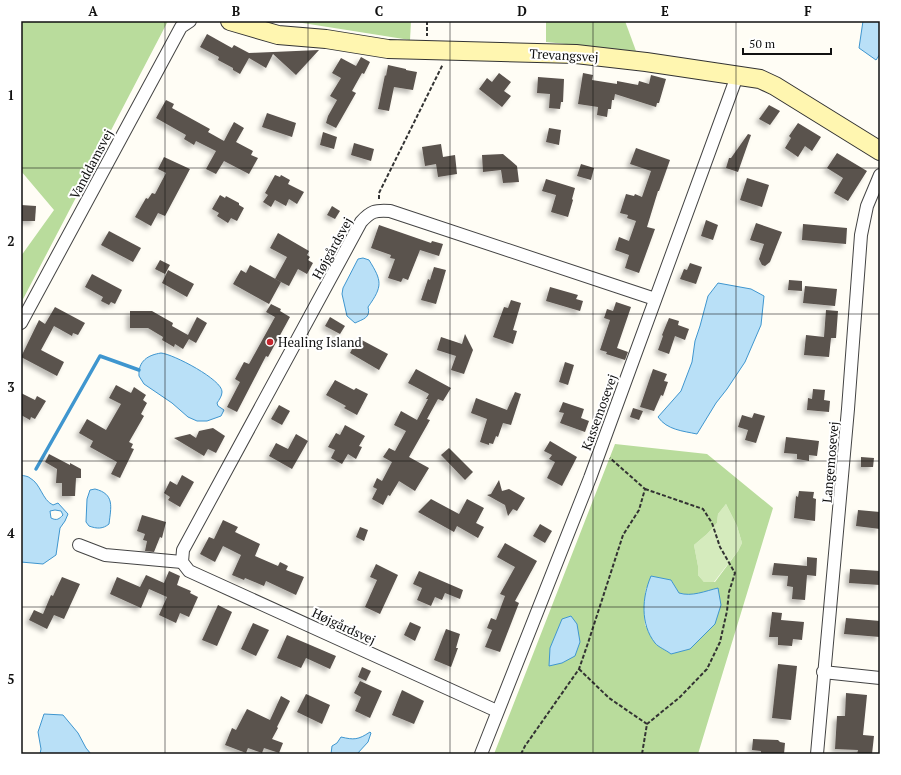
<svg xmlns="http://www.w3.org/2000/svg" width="901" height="775" font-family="'PT Serif',serif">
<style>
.green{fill:#d5ebbd}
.forest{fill:#b9dc9c;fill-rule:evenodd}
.water{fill:#b9e0f7;stroke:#3f96cf;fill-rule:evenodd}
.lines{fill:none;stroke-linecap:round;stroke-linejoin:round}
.stream{stroke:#3f96cf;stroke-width:3.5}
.building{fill:#5a524d;filter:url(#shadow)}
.street-casing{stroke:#444;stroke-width:14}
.secondary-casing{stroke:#333;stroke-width:20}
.path{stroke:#333;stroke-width:2;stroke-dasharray:4 2;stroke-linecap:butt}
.street{stroke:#fff;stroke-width:12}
.secondary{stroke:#fff6b0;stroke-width:18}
.grid{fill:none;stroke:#111;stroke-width:1;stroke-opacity:0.55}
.poi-dot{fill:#c4262e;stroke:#fff;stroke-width:1.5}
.labels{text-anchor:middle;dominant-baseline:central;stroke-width:4;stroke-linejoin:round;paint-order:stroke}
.street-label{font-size:13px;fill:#111;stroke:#fff}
.poi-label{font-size:13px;fill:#111;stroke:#fff;text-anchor:start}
.neatline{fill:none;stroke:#111;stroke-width:1.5}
.grid-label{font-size:13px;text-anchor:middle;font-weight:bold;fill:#111}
</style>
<defs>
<filter id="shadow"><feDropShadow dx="-3.5" dy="3.5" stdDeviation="2" flood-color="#0004"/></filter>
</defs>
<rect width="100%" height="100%" fill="#fffdf5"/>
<path class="green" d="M 726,504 L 737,526 L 742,543 L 738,551 L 714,582 L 704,582 L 698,575 L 698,566 L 694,545 L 707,534 L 717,523 L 718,514 Z"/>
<g class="forest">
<path d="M 21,21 L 168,21 L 21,303 L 21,256 L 54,210 L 21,171 Z"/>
<path d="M 290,21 L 411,21 L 410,40 Z"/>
<path d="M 546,21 L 625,21 L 636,51 L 546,42 Z"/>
<path d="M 615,444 L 707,454 L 773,508 L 698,754 L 494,754 ZM 726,504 L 737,526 L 742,543 L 738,551 L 715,582 L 704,582 L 698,575 L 698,566 L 694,545 L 707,534 L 717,523 L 718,514 ZM 671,580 L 679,593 C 692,597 705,592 718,588 L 645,626 L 644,606 L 646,588 ZM 571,616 L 550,648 L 562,620 Z"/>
</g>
<g class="water">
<path d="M 863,21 L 880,21 L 880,54 L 876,60 L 859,48 Z"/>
<path d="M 363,258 L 369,260 C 382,281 383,286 368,307 C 371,318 363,319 355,323 L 347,316 L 342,294 L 343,288 L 358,259 Z"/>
<path d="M 718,283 L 751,289 L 764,296 L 761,325 L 745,362 L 727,389 L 716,403 L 697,434 C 683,431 667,430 658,417 L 681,391 L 692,362 L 695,341 L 700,326 L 708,296 Z"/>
<path d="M 161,353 C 173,354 223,380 222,392 C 222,396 219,400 217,403 L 218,406 L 224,410 L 221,416 L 207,421 L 197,421 L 188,417 L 172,403 L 144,384 L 139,376 C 138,361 148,355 161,353 Z"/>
<path d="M 21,475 C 24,476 28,476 30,478 C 41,484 42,500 53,505 L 58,503 L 68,514 L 65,521 L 60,528 L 56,555 L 43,564 L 21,562 ZM 55,510 L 61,511 L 63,515 C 59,519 57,521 51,518 L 50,511 Z"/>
<path d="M 95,489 C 115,494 111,507 109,524 C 103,529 97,529 89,526 L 86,522 L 87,499 L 90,490 Z"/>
<path d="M 651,576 L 671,580 L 679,593 C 692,597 705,591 718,588 L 721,605 L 715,624 L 690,649 L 671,654 C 666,650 658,647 655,643 C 640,624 642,597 651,576 Z"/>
<path d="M 571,616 L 577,624 L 580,642 L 575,656 L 562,663 L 549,666 L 550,648 L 562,619 Z"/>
<path d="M 44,714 L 63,715 L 78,733 L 86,748 L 91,754 L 40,754 L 41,749 L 38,732 Z"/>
<path d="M 370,732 L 371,733 L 368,742 L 357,754 L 331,754 L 332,746 L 337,743 L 341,737 C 354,740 358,740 370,732 Z"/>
</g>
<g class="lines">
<path class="stream" d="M 36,469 L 100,356 L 139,370"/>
</g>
<g class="building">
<path d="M 207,34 L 232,48 L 234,45 L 249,53 L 319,50 L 296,75 L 273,54 L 266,68 L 249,58 L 240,74 L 233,70 L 233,68 L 218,60 L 219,57 L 200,47 Z"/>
<path d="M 361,57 L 370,62 L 364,74 L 362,73 L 352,91 L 356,93 L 336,128 L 326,123 L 328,116 L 337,100 L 330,96 L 341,78 L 332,73 L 341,58 L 356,66 Z"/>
<path d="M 388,65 L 406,69 L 406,70 L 417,72 L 413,90 L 394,87 L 389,111 L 378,109 L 385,75 L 386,76 Z"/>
<path d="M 499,73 L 511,82 L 504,91 L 511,96 L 502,107 L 479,89 L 487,78 L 492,82 Z"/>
<path d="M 583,73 L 593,75 L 592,80 L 617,84 L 617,81 L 638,85 L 639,81 L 649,84 L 651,75 L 666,79 L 659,103 L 657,103 L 656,107 L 615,94 L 614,100 L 612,100 L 611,109 L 608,109 L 607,117 L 597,115 L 598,107 L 578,104 Z"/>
<path d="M 538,77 L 564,79 L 563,102 L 561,102 L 560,109 L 549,108 L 550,94 L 537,93 Z"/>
<path d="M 166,100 L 174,104 L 172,108 L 210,129 L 208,132 L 224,141 L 234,122 L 244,128 L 236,142 L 253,151 L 251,155 L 258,158 L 249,174 L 224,161 L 216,174 L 206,169 L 216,151 L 196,141 L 194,145 L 184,139 L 186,135 L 156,118 Z"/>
<path d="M 769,105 L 780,111 L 770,125 L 759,119 Z"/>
<path d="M 267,113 L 296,123 L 292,137 L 262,127 Z"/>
<path d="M 798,123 L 821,137 L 812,151 L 805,146 L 798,157 L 785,148 L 791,138 L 789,136 Z"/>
<path d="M 549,128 L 561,130 L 559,145 L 546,142 Z"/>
<path d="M 323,132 L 337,137 L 334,149 L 320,145 Z"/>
<path d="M 748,134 L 751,135 L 738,172 L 726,168 L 729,158 L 731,158 Z"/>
<path d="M 354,143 L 374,149 L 371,161 L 351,155 Z"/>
<path d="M 441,144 L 443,157 L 455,155 L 457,174 L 438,177 L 436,164 L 425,166 L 422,147 Z"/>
<path d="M 636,148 L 670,160 L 659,191 L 658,191 L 647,227 L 655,229 L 639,273 L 625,268 L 629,255 L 615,250 L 619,237 L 629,241 L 636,221 L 627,218 L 628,215 L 620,213 L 626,194 L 634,196 L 635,194 L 642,197 L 651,171 L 630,164 Z"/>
<path d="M 837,153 L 867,171 L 848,201 L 834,193 L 843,178 L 827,168 Z"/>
<path d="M 503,154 L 517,166 L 519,182 L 503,183 L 501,170 L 483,172 L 482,155 Z"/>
<path d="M 164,157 L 190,169 L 165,216 L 158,213 L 151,226 L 135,217 L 146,198 L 148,199 L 152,193 L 155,194 L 166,173 L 158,169 Z"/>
<path d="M 581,164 L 594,168 L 591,180 L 577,176 Z"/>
<path d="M 275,175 L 280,177 L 281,175 L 290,180 L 288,184 L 304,192 L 297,204 L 289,199 L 286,206 L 275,200 L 271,207 L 263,202 L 268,195 L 265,193 Z"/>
<path d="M 747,178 L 769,185 L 762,207 L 740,200 Z"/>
<path d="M 546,179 L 575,188 L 572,199 L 573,200 L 568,217 L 551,212 L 556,195 L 542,191 Z"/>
<path d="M 220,195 L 225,198 L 226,196 L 239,203 L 239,205 L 244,208 L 237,221 L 231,218 L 228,223 L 217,216 L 219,213 L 212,209 Z"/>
<path d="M 21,205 L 36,206 L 35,221 L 21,221 Z"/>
<path d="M 332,206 L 340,211 L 335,219 L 327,215 Z"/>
<path d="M 706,220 L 718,225 L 713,240 L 701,236 Z"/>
<path d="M 756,223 L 782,232 L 770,262 L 765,266 L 762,265 L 759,259 L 764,244 L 750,240 Z"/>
<path d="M 803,224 L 847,228 L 846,244 L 802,240 Z"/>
<path d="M 379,225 L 431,243 L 432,241 L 443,244 L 439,256 L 420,250 L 408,280 L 403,278 L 401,282 L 388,278 L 395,259 L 390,258 L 391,255 L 371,248 Z"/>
<path d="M 109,231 L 141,248 L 133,262 L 101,245 Z"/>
<path d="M 278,233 L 309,251 L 307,255 L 310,257 L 308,260 L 313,263 L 307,274 L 298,269 L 289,286 L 275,279 L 287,257 L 270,248 Z"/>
<path d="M 160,260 L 170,265 L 165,274 L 155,269 Z"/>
<path d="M 690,263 L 702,267 L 696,284 L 680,279 L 684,269 L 687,270 Z"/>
<path d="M 250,265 L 281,282 L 269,304 L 233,284 L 241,270 L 246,273 Z"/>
<path d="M 434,267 L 446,270 L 436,304 L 421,300 L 428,279 L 430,280 Z"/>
<path d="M 168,270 L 194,284 L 187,297 L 162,283 Z"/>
<path d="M 92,274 L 122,290 L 115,304 L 111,302 L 109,305 L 101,301 L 103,297 L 85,287 Z"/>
<path d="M 789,280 L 802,281 L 802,291 L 788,290 Z"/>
<path d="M 805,286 L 837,289 L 835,306 L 803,303 Z"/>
<path d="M 550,287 L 578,295 L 576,299 L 583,301 L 580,311 L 546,301 Z"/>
<path d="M 511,300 L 521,303 L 513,330 L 517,331 L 513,344 L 493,337 L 504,307 L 508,308 Z"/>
<path d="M 616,302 L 631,307 L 617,348 L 628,352 L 625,360 L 606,354 L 607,352 L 600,350 L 610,320 L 604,318 L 607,309 L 613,311 Z"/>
<path d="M 271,304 L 281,309 L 280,311 L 290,317 L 268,357 L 266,356 L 237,412 L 227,407 L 240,382 L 235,379 L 244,362 L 249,364 L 275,317 L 266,312 Z"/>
<path d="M 55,307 L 85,323 L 78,335 L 73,333 L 72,336 L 54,326 L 41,350 L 64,362 L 57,376 L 21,357 L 39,320 L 45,324 Z"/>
<path d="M 826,310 L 838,311 L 836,338 L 831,338 L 829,357 L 804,355 L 806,335 L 824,337 Z"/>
<path d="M 130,311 L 152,311 L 173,323 L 172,326 L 188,335 L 197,317 L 207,323 L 196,343 L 189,339 L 183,349 L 175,344 L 174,347 L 162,340 L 163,337 L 148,328 L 130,328 Z"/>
<path d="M 330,317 L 345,326 L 340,334 L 325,326 Z"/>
<path d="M 669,318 L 679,321 L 678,325 L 689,329 L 685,340 L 675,336 L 669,354 L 658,350 L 663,336 L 662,335 Z"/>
<path d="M 465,334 L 473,350 L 464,374 L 451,370 L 456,356 L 437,350 L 441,337 L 462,344 Z"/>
<path d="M 358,338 L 388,354 L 379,370 L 350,353 Z"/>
<path d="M 565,362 L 574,365 L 568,385 L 559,382 Z"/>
<path d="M 416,369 L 451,388 L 443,401 L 438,399 L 427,419 L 430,420 L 409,457 L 429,468 L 415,491 L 399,481 L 390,496 L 388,495 L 383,505 L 372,499 L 377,489 L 373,487 L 377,478 L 382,481 L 392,462 L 383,457 L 389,448 L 395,451 L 406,431 L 394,425 L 401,411 L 417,420 L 428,399 L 426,399 L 429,394 L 408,383 Z"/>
<path d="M 653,369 L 667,374 L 664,381 L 668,382 L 663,396 L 661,395 L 654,411 L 640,407 Z"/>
<path d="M 335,380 L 354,390 L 356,388 L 368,394 L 357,415 L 344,408 L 346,406 L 326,395 Z"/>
<path d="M 116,385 L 131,393 L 134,387 L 146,395 L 143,400 L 147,403 L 141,414 L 144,416 L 129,442 L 133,444 L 131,448 L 134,449 L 120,478 L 111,474 L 117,462 L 90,447 L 93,441 L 79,433 L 87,419 L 106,430 L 121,404 L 109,398 Z"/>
<path d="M 813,389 L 825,390 L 824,400 L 830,401 L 829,412 L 807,410 L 808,398 L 812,399 Z"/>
<path d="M 515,392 L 521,394 L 511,425 L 503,423 L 498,437 L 496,436 L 493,444 L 489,443 L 489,445 L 480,442 L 487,419 L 471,413 L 476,398 L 507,410 Z"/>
<path d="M 21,393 L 35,400 L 37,396 L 46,401 L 35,419 L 31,417 L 30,420 L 21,415 Z"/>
<path d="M 563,402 L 584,409 L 581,418 L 589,421 L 585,432 L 560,423 L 564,413 L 559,412 Z"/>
<path d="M 279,405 L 290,411 L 282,425 L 271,419 Z"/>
<path d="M 633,408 L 643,411 L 639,420 L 630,417 Z"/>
<path d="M 754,413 L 765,416 L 756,443 L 745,440 L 748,430 L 738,427 L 742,415 L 752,418 Z"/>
<path d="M 345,425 L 365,436 L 359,446 L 362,447 L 356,459 L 348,454 L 342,464 L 331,458 L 335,450 L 328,447 L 336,433 L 340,435 Z"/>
<path d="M 213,428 L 225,436 L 216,453 L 208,449 L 204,456 L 174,438 L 190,434 L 196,438 L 199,431 Z"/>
<path d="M 296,434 L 308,441 L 292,469 L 269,456 L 276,443 L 288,449 Z"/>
<path d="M 786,437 L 819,441 L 817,456 L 809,455 L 809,461 L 797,459 L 797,454 L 784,453 Z"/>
<path d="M 550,441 L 577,457 L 562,486 L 547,478 L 555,462 L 549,459 L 552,455 L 544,451 Z"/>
<path d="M 449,448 L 473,472 L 465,480 L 441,455 Z"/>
<path d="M 49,454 L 70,465 L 70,463 L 81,469 L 81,478 L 76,478 L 75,496 L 62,496 L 62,483 L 56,483 L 57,469 L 45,462 Z"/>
<path d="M 861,457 L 874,458 L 873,467 L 861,467 Z"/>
<path d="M 182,475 L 194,482 L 180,507 L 168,500 L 170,497 L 164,493 L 170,481 L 177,485 Z"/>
<path d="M 499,480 L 502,491 L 509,489 L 525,498 L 517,511 L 513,509 L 508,516 L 505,505 L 487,495 L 491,494 Z"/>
<path d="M 799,491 L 814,492 L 813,498 L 816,499 L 815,521 L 794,518 L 796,496 L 798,497 Z"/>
<path d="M 431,499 L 459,514 L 467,499 L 484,508 L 476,523 L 484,527 L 478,538 L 457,526 L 454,532 L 418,512 Z"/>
<path d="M 858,510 L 880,512 L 880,529 L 856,526 Z"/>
<path d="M 142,515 L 166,522 L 162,538 L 160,537 L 154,552 L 145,551 L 147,541 L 143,540 L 145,534 L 137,531 Z"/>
<path d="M 223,520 L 238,527 L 235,532 L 260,544 L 255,556 L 278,566 L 280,562 L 288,566 L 286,570 L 304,577 L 296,595 L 266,581 L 264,586 L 245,578 L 244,580 L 232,575 L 241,555 L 223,546 L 215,562 L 200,554 L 209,537 L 214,539 Z"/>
<path d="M 540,524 L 552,531 L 545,543 L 533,536 Z"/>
<path d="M 360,527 L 368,530 L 364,541 L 356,537 Z"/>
<path d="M 505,543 L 537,561 L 515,601 L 519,603 L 500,652 L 485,647 L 492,630 L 487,628 L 491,618 L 496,620 L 505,596 L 500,594 L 515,567 L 497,557 Z"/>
<path d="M 807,557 L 817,558 L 816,576 L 807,575 L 805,600 L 792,599 L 793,587 L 787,586 L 788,576 L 772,575 L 774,563 L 807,566 Z"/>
<path d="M 376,564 L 398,575 L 380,614 L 365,607 L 377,580 L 370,577 Z"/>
<path d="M 850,569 L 880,571 L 880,585 L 849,583 Z"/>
<path d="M 169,571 L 180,576 L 177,585 L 191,591 L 190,593 L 198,597 L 189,617 L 180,613 L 176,623 L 159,615 L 167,597 L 149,589 L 141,608 L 110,594 L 117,577 L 140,587 L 146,575 L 164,583 Z"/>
<path d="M 419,571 L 463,590 L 460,599 L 445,593 L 442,600 L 435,597 L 431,606 L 417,600 L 422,588 L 413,584 Z"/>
<path d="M 62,577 L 80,584 L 64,619 L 54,615 L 47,629 L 29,620 L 34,610 L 43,614 L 51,595 L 53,596 Z"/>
<path d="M 218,605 L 232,612 L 217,646 L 202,640 Z"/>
<path d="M 772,612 L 782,613 L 781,620 L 804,622 L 802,640 L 793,639 L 792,646 L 778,645 L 778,637 L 769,637 Z"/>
<path d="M 846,618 L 880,621 L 880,637 L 844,634 Z"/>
<path d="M 410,622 L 421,627 L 415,641 L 404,635 Z"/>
<path d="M 253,623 L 269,630 L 256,656 L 241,649 Z"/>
<path d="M 446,629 L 460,634 L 456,648 L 458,648 L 451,667 L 434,660 Z"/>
<path d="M 287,635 L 336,656 L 330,669 L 306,658 L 301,668 L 277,658 Z"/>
<path d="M 778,664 L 797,666 L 791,720 L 772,718 Z"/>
<path d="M 362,667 L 371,671 L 366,681 L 358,677 Z"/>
<path d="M 360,681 L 382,691 L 370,718 L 355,711 L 361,697 L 354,693 Z"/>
<path d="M 402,690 L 424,701 L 414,724 L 392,715 Z"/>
<path d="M 846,693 L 867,695 L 863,735 L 874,736 L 872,754 L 857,754 L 858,750 L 835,749 L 837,716 L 845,716 Z"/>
<path d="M 306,694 L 330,705 L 322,724 L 297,712 Z"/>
<path d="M 281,696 L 290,701 L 277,727 L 278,728 L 272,739 L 283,743 L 279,753 L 264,748 L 262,753 L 248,748 L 246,753 L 225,745 L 232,728 L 236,730 L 247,709 L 270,720 Z"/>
<path d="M 753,739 L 778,740 L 780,742 L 785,743 L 784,754 L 761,753 L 761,751 L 752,750 Z"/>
</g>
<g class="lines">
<g class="street-casing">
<g id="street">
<path d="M 21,323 L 181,27 L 190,21"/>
<path d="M 79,545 L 105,555 L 182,562"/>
<path d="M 823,672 L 880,678"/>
<path d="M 497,711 L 189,571 L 182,562 L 183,550 L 361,222 C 371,211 375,210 390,211 L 655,299"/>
<path d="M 481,754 L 590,478 L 737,76"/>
<path d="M 817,754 L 848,409 L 861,235 L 867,206 L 880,175"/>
</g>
</g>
<g class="secondary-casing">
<path id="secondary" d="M 230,21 L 278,35 L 326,39 L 388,49 L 576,54 L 646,62 L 760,79 L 775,86 L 880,151"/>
</g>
<g class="path">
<path d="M 427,21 L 427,36"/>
<path d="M 379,199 L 379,193 L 443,64"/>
<path d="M 645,489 L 703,509 L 712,523 L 720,547 L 735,573 L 729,592 L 727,611 L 720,642 L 707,669 L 680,697 L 647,724"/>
<path d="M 579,669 L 609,698 L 647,724 L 642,754"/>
<path d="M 521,754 L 525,746 L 579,669 L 588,643 L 623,535 L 639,510 L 645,489 L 610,458"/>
</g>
<use href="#street" class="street"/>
<use href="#secondary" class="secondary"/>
</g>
<path class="grid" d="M 165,21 L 165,754M 308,21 L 308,754M 450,21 L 450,754M 593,21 L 593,754M 736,21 L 736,754M 21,168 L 880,168M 21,314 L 880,314M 21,461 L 880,461M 21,607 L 880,607"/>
<circle class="poi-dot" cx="270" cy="342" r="4"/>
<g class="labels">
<g class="street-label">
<text transform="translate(564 55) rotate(3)">Trevangsvej</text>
<text transform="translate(91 164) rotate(-62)">Vanddamsvej</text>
<text transform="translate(332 248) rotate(-61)">Højgårdsvej</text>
<text transform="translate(599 412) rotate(-70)">Kassemosevej</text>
<text transform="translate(830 462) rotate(-85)">Langemosevej</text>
<text transform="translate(344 626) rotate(25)">Højgårdsvej</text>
</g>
<g class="poi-label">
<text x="278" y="342">Healing Island</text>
</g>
</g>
<rect width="901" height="775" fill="none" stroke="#ffffff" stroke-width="44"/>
<path d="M743 48v6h88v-6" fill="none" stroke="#111111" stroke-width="2"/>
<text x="749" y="48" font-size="12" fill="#111111" stroke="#ffffff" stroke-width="3" paint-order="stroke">50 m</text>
<rect x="22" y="22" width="857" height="731" class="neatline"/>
<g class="grid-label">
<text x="93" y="16">A</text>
<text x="236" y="16">B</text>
<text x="379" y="16">C</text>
<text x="522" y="16">D</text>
<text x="665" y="16">E</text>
<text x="808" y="16">F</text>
<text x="11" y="100">1</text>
<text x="11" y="246">2</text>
<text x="11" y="392">3</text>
<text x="11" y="538">4</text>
<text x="11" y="684">5</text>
</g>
</svg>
